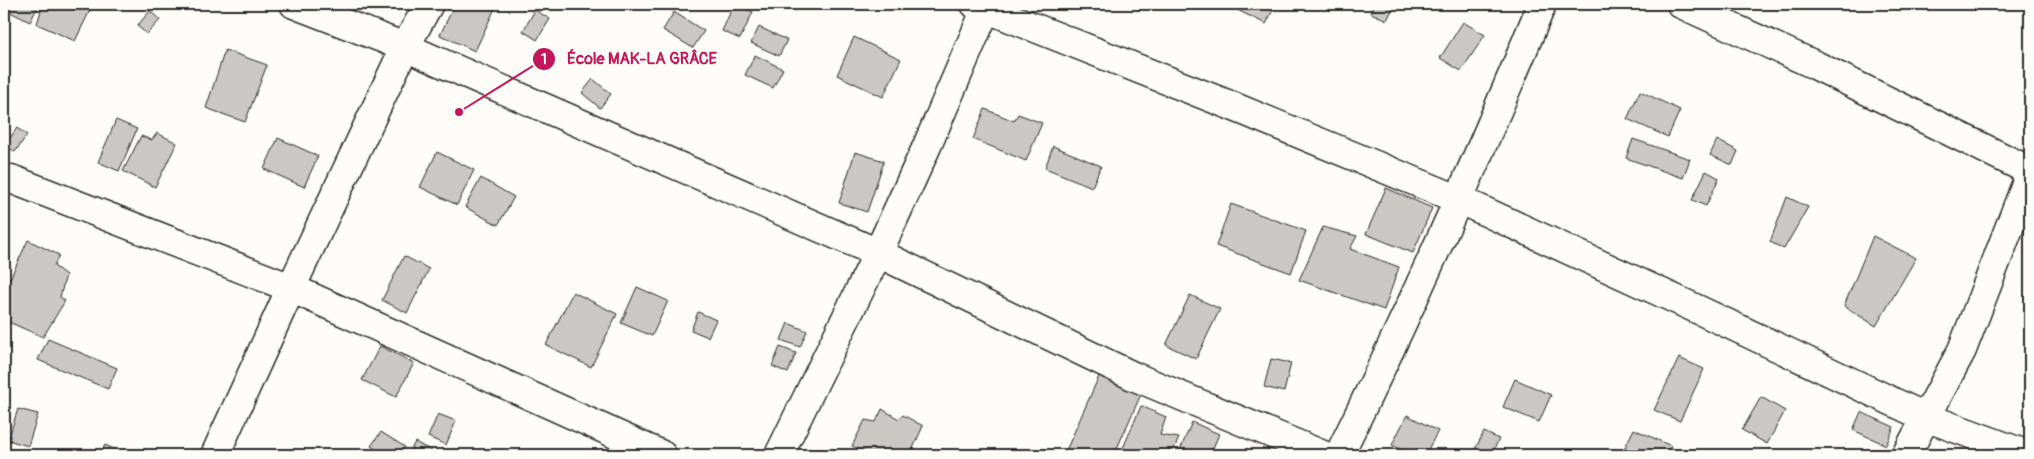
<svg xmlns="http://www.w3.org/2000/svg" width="2034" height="459" font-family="Pangolin,sans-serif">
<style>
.building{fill:#c9c8c4;stroke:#2b2b2b}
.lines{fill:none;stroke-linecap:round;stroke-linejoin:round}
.minor-casing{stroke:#2b2b2b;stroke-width:31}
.minor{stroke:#fdfcf7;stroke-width:28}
.leader{fill:none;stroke:#c2185b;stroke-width:2}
.callout-dot{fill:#c2185b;stroke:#fdfcf7;stroke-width:2}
.mark-label{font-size:15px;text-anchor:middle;font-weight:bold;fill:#fff}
.callout-label{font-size:16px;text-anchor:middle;font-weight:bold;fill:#c2185b;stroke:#fdfcf7;stroke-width:4;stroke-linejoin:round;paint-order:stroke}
</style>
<rect width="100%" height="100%" fill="#fdfcf7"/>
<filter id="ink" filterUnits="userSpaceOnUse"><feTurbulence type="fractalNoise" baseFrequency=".02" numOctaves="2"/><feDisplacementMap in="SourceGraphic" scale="10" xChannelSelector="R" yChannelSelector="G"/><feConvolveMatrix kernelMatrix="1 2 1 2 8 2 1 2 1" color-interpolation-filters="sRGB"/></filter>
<g filter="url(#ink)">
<g class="building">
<path d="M 4,4 L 39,4 L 30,22 L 4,9 Z"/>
<path d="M 43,4 L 93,4 L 75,41 L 37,24 Z"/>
<path d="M 455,4 L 497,4 L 475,51 L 440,35 Z"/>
<path d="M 734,4 L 753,12 L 740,39 L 722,31 Z"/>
<path d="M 1225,4 L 1276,4 L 1266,24 Z"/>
<path d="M 1375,4 L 1383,4 L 1393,8 L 1387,20 L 1371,13 Z"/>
<path d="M 535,10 L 550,19 L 537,40 L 523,31 Z"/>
<path d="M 150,11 L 160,20 L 147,34 L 137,26 Z"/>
<path d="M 674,12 L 704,31 L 693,48 L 663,30 Z"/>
<path d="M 1463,22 L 1485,35 L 1461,71 L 1440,58 Z"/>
<path d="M 759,27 L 787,40 L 779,56 L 751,43 Z"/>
<path d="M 854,37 L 901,59 L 883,97 L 837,75 Z"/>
<path d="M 225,50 L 267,65 L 245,122 L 206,108 Z"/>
<path d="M 755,55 L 783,69 L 773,88 L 745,75 Z"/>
<path d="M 593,79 L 611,94 L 600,108 L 582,93 Z"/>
<path d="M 1640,91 L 1680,110 L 1668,137 L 1627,119 Z"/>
<path d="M 985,109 L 1014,121 L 1018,114 L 1042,123 L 1026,161 L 973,139 Z"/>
<path d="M 116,120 L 137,129 L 119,171 L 98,162 Z"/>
<path d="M 17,128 L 27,135 L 15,152 L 5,145 Z"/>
<path d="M 157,133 L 177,143 L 155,187 L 123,171 L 141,136 L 152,140 Z"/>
<path d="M 278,138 L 318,156 L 304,187 L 264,169 Z"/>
<path d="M 1633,139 L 1690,159 L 1683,178 L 1626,158 Z"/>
<path d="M 1717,140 L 1738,151 L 1732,165 L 1710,155 Z"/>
<path d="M 1053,146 L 1101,166 L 1092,187 L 1045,168 Z"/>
<path d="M 437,152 L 474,170 L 457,205 L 420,187 Z"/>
<path d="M 855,152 L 884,161 L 867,212 L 839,203 Z"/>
<path d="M 1706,171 L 1719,178 L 1706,206 L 1692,200 Z"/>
<path d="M 481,178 L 514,197 L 498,225 L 465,207 Z"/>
<path d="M 1386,188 L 1432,208 L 1413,253 L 1366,234 Z"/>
<path d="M 1787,197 L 1808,207 L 1784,249 L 1770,242 Z"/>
<path d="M 1231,204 L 1306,231 L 1291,273 L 1216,246 Z"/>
<path d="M 1323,227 L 1357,236 L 1350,249 L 1399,267 L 1384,310 L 1299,280 Z"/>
<path d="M 1873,236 L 1916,258 L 1876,326 L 1844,306 Z"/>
<path d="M 28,240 L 59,255 L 54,266 L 66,275 L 60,297 L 65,301 L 43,337 L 4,320 L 4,292 Z"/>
<path d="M 404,256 L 429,269 L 407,313 L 382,300 Z"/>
<path d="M 637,287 L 668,301 L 652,336 L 621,323 Z"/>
<path d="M 573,292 L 617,314 L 591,367 L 546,345 Z"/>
<path d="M 1190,295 L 1220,309 L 1196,359 L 1166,345 Z"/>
<path d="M 698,312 L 716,320 L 708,337 L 691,330 Z"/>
<path d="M 788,323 L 807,331 L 800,347 L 781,340 Z"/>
<path d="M 48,339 L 117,368 L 108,389 L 38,360 Z"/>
<path d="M 380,346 L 414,363 L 396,397 L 362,380 Z"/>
<path d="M 780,347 L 796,353 L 788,373 L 772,366 Z"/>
<path d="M 1679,358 L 1704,369 L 1680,421 L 1654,410 Z"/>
<path d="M 1271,359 L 1291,363 L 1284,392 L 1264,387 Z"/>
<path d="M 1100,374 L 1142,392 L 1114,455 L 1064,455 Z"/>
<path d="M 1515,379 L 1551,395 L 1539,422 L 1503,407 Z"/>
<path d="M 1761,397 L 1785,411 L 1767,444 L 1742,430 Z"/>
<path d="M 1141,406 L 1166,417 L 1160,435 L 1179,438 L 1171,455 L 1120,455 Z"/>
<path d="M 18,409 L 38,414 L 28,446 L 8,440 Z"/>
<path d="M 882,409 L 899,419 L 903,415 L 923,426 L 910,455 L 872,455 L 852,446 L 865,420 L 876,422 Z"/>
<path d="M 1861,412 L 1894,427 L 1886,445 L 1853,430 Z"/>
<path d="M 438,414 L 456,421 L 446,445 L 428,437 Z"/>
<path d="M 1407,415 L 1438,431 L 1425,455 L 1412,455 L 1392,445 Z"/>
<path d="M 1192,422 L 1219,434 L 1210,455 L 1178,455 Z"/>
<path d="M 1634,429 L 1671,446 L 1666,455 L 1621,455 Z"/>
<path d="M 381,432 L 405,447 L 400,455 L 385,455 L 371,446 Z"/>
<path d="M 1484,432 L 1499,439 L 1491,455 L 1472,455 Z"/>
<path d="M 415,442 L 439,455 L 408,455 Z"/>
<path d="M 105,445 L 128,455 L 100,455 Z"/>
</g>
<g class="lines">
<g class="minor-casing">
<g id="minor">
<path d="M 294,4 L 405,47 L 878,253 L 1133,376 L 1323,455"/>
<path d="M 975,4 L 1232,106 L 1460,200 L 1699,310 L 1925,417 L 2028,455"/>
<path d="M 1681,4 L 1815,65 L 2030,171"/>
<path d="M 11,179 L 291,288 L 662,455"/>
<path d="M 215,455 L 291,288 L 405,47 L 429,4"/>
<path d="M 779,455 L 878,253 L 927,146 L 988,4"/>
<path d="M 1339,455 C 1412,307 1479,157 1542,4"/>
<path d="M 1906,455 L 1962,350 L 2030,174"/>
</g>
</g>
<use href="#minor" class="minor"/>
</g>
</g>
<path class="leader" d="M459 112L544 59"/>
<g class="callout-dot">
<circle cx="459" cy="112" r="5"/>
<circle cx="544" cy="59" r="12"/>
</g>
<g class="mark-label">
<text x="544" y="64">1</text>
</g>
<g class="callout-label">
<text x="642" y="64">École MAK-LA GRÂCE</text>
</g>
<rect width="2034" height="459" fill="none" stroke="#fdfcf7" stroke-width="20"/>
<rect x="10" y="10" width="2014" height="439" fill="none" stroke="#2b2b2b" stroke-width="2" filter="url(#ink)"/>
</svg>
